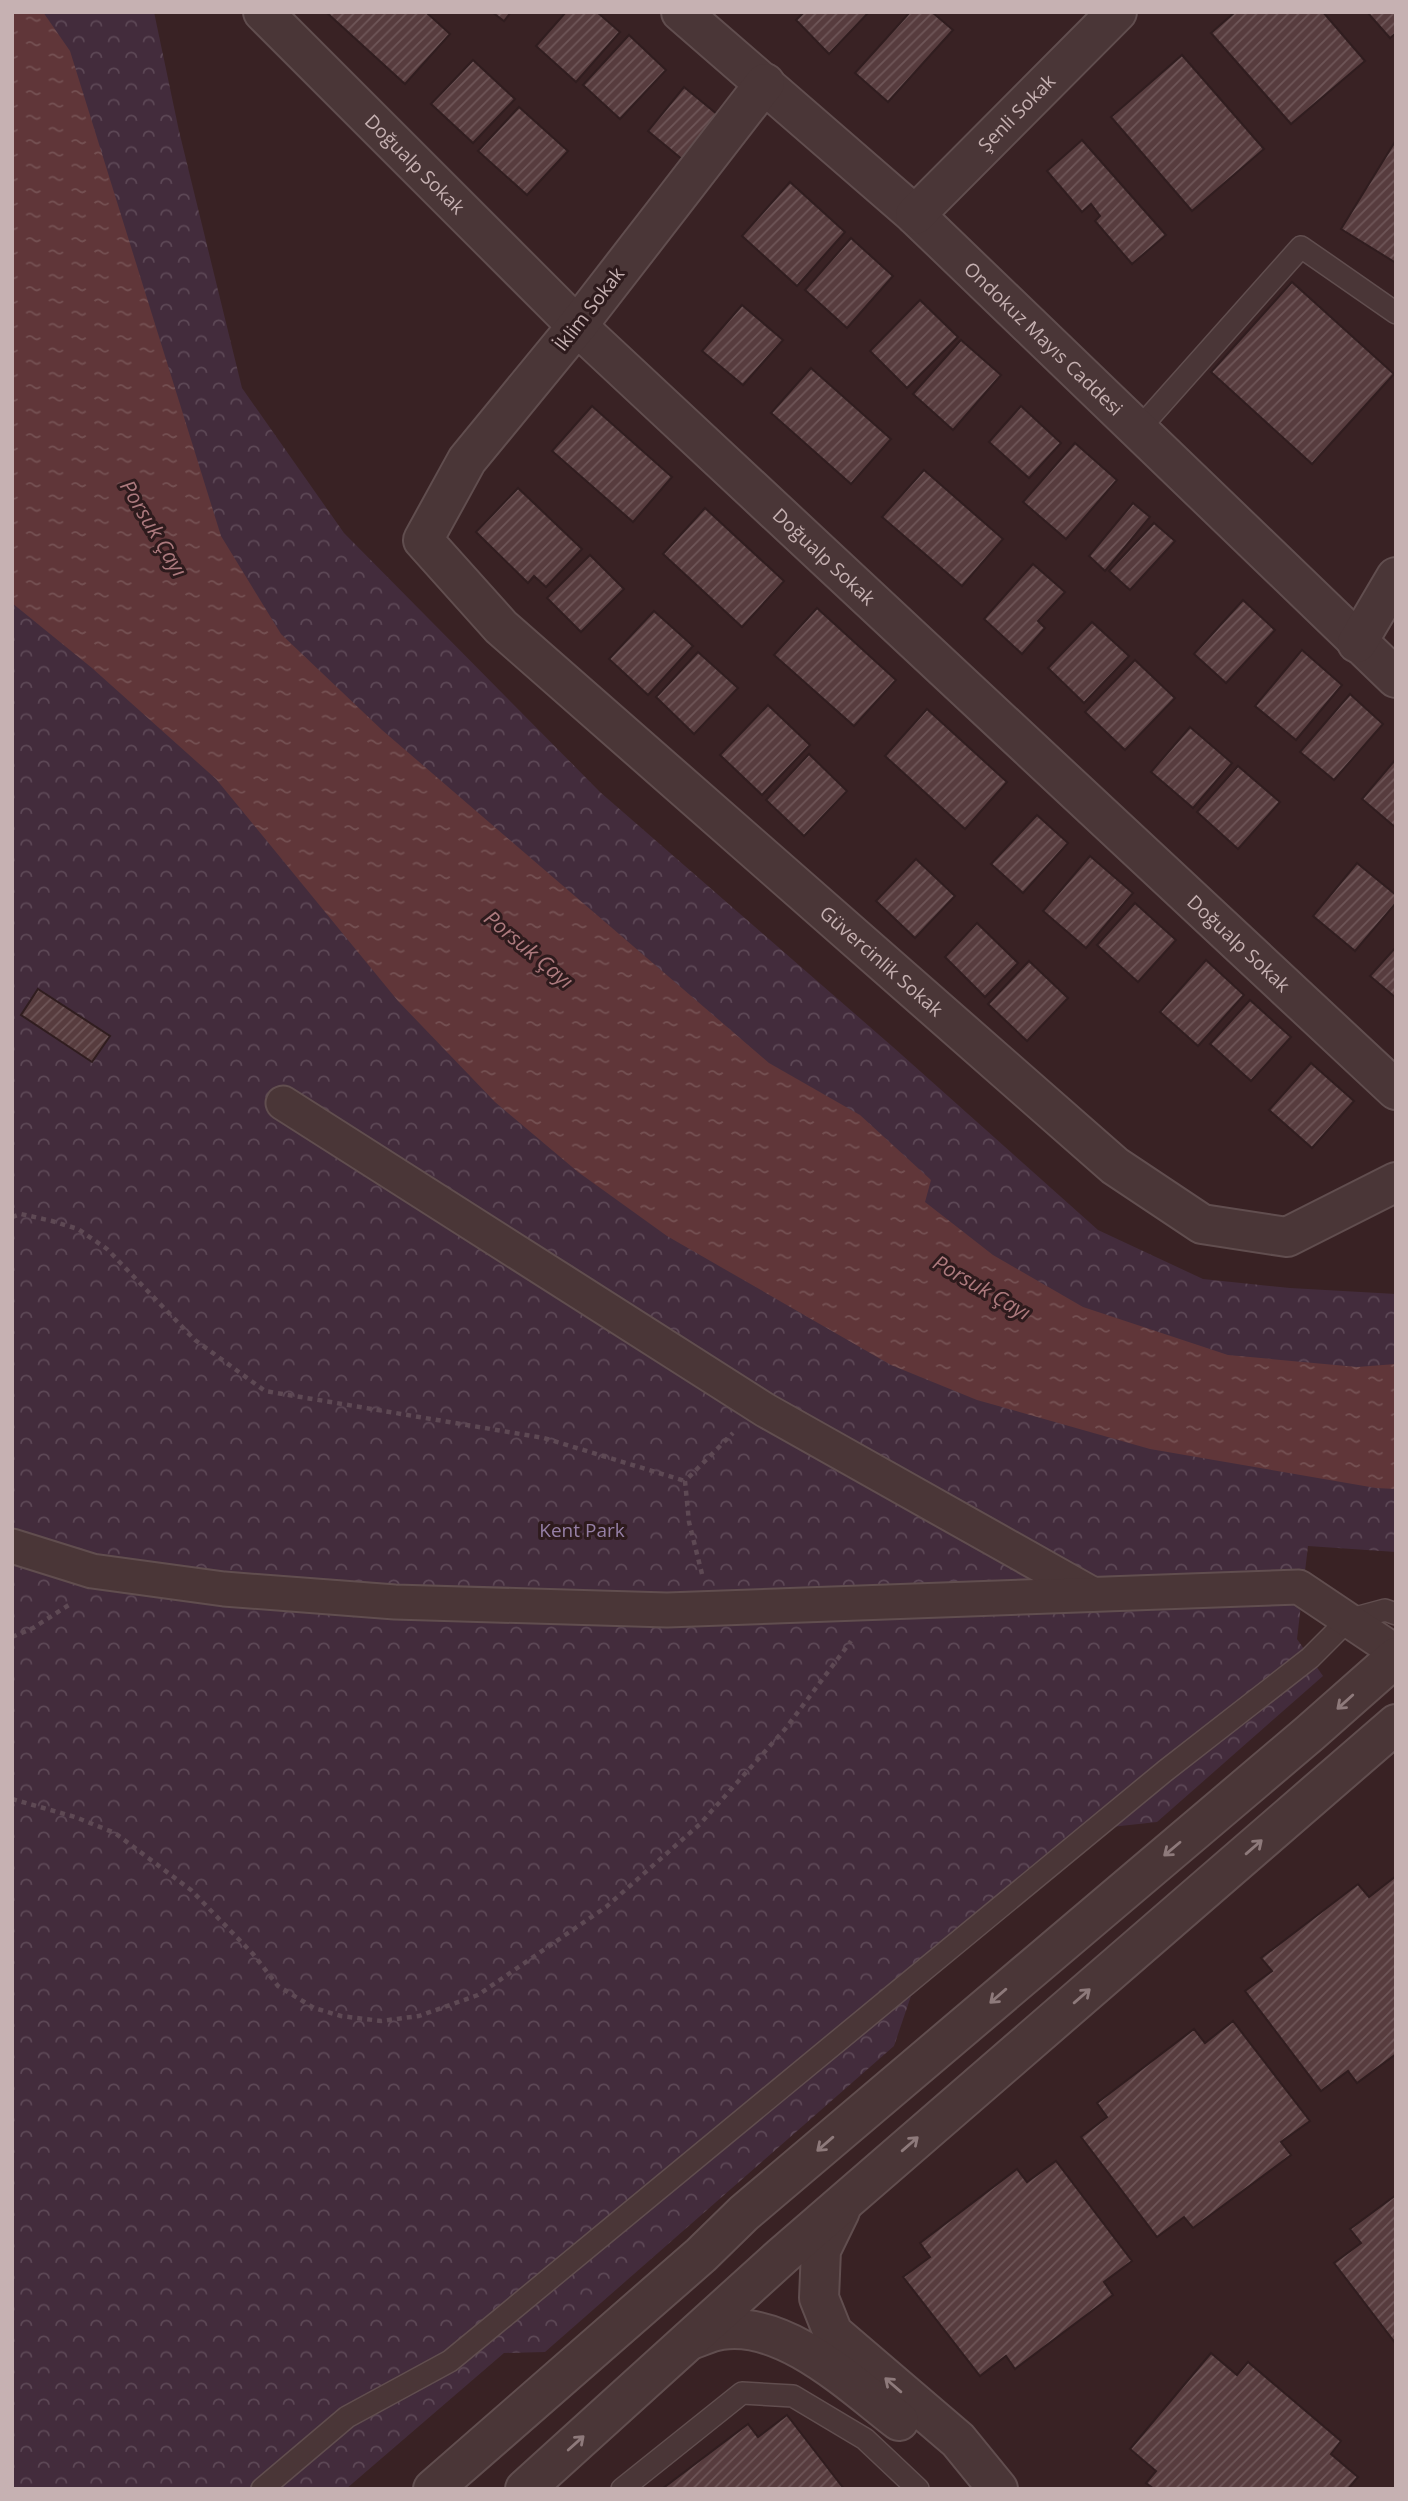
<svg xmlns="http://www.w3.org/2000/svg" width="1408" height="2501" font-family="'Open Sans',sans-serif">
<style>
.forest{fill:url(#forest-crowns)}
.water{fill:url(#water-ripples)}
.building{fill:url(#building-hatch);stroke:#301d1f;stroke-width:2}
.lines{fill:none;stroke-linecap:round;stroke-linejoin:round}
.service-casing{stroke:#614e4f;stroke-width:24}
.pedestrian-casing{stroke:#614e4f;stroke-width:37}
.minor-casing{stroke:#614e4f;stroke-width:42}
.path{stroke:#5e4954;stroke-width:4.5;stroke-dasharray:5 5;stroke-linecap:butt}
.service{stroke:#4a3637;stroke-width:21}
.pedestrian{stroke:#4a3637;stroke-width:33}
.minor{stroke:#4a3637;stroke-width:38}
.oneway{stroke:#8e7a7b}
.labels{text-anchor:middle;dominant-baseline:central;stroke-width:6;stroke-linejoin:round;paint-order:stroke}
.street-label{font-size:19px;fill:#c6b1b2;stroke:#2e1b1d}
.park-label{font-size:19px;fill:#9680a6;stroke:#2e1b1d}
.water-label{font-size:21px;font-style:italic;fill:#ad7a7e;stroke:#2e1b1d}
</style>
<defs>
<pattern id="forest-crowns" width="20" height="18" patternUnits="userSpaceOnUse" patternTransform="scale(1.75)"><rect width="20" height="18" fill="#432c3c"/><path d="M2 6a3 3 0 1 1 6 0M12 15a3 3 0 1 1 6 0" fill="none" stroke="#5d4856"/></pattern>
<pattern id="water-ripples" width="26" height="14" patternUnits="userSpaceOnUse" patternTransform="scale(1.75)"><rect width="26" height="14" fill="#603639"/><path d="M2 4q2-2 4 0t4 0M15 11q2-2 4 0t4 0" fill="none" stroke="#755153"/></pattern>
<pattern id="building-hatch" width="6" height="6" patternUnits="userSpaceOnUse" patternTransform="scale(1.75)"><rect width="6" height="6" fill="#573c3e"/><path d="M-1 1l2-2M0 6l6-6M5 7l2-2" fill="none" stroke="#6e5658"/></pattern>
</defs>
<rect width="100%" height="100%" fill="#392224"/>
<path class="forest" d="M 12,12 L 154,12 L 179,131 L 242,388 L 344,533 L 600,792 L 893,1047 L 1098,1230 L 1203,1279 L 1290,1288 L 1396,1294 L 1396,1552 L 1308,1546 L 1297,1639 L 1323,1676 L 1157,1822 L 1111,1827 L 911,1996 L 894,2046 L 545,2352 L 504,2353 L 346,2489 L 12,2489 Z"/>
<path class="water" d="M 12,12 L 43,12 L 70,51 L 221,536 L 281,634 L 382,730 L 769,1063 L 860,1115 L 931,1180 L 925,1202 L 993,1255 L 1083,1307 L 1228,1355 L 1357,1367 L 1396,1364 L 1396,1489 L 1376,1488 L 1150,1449 L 977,1400 L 891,1365 L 667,1236 L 578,1172 L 495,1102 L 398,1001 L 216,779 L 92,668 L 12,603 Z"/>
<g class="building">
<path d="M 326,12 L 426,12 L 450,34 L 405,84 Z"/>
<path d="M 492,12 L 511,12 L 504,21 Z"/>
<path d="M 566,12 L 597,12 L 620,32 L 576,82 L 536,46 Z"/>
<path d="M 804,12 L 869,12 L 829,54 L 796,20 Z"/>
<path d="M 910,12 L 932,12 L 953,30 L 888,102 L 855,73 Z"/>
<path d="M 1235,12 L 1323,12 L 1365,61 L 1291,124 L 1211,33 Z"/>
<path d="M 1367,12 L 1396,12 L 1396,33 L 1390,38 Z"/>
<path d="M 629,35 L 666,70 L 620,119 L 583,85 Z"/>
<path d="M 1182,55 L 1264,149 L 1192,211 L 1111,117 Z"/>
<path d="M 473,60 L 515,99 L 473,143 L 431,104 Z"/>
<path d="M 684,87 L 718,115 L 689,165 L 648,131 Z"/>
<path d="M 519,107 L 568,151 L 527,195 L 478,151 Z"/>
<path d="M 1082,140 L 1166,235 L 1132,264 L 1095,221 L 1100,216 L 1091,204 L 1082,212 L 1047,171 Z"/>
<path d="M 1396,140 L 1396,263 L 1341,229 Z"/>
<path d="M 790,182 L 845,232 L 797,286 L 742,236 Z"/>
<path d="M 851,238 L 893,276 L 847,328 L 805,290 Z"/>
<path d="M 1292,282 L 1394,374 L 1312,464 L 1211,372 Z"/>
<path d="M 920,300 L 958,337 L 907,388 L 870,351 Z"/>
<path d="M 742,305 L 783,340 L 743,385 L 702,351 Z"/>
<path d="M 961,340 L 1001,375 L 953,430 L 913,394 Z"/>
<path d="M 811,368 L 891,439 L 851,484 L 771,413 Z"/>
<path d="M 592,406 L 672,477 L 633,522 L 552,451 Z"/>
<path d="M 1021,406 L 1061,443 L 1029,478 L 989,442 Z"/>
<path d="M 1075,443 L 1117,480 L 1066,539 L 1023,502 Z"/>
<path d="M 924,470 L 1003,539 L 962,586 L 882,517 Z"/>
<path d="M 518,488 L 582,549 L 546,587 L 534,576 L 528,583 L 476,532 Z"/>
<path d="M 1133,503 L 1150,517 L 1105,571 L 1089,556 Z"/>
<path d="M 705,508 L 784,581 L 742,627 L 663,554 Z"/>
<path d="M 1154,523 L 1175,541 L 1130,590 L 1109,571 Z"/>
<path d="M 590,555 L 624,589 L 581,632 L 547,598 Z"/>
<path d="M 1033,564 L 1065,592 L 1038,621 L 1045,628 L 1022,654 L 984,619 Z"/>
<path d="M 1243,600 L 1275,630 L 1226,683 L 1194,654 Z"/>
<path d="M 817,608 L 896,680 L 854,726 L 774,655 Z"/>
<path d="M 654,611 L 693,646 L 648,695 L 609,659 Z"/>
<path d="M 1092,622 L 1129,656 L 1084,703 L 1048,668 Z"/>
<path d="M 1302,650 L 1342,685 L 1296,740 L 1255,706 Z"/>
<path d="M 698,652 L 738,688 L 694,734 L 656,697 Z"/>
<path d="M 1135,660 L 1175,698 L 1125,750 L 1085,712 Z"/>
<path d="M 1350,694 L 1383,724 L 1334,780 L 1300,752 Z"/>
<path d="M 768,705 L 810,745 L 762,795 L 720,755 Z"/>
<path d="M 927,709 L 1007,782 L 965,829 L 885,756 Z"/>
<path d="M 1190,727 L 1232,763 L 1193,808 L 1151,772 Z"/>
<path d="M 809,754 L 847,791 L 804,836 L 766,800 Z"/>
<path d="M 1396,759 L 1396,828 L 1362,799 Z"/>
<path d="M 1238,766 L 1280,802 L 1238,849 L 1197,812 Z"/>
<path d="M 1037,815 L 1068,843 L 1023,893 L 991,864 Z"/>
<path d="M 1090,856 L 1133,893 L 1086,948 L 1043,911 Z"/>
<path d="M 916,859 L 955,896 L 915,938 L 876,901 Z"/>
<path d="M 1357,863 L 1396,895 L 1396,903 L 1355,951 L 1313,916 Z"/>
<path d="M 1135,903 L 1176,940 L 1138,982 L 1097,945 Z"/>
<path d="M 977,923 L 1018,963 L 985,997 L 945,957 Z"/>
<path d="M 1396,947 L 1396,998 L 1370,976 Z"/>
<path d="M 1206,960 L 1244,995 L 1198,1046 L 1160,1012 Z"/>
<path d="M 1029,961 L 1068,998 L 1027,1041 L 988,1004 Z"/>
<path d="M 38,989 L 110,1036 L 92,1062 L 21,1015 Z"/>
<path d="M 1250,1000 L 1291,1037 L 1251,1081 L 1210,1044 Z"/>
<path d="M 1311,1063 L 1354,1101 L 1312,1148 L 1269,1110 Z"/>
<path d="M 1396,1876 L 1396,2054 L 1357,2083 L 1348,2071 L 1321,2091 L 1245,1991 L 1272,1971 L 1261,1958 L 1358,1884 L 1369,1897 Z"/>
<path d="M 1233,2021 L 1310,2121 L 1281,2142 L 1291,2155 L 1193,2228 L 1184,2217 L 1157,2237 L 1081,2137 L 1107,2117 L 1097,2103 L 1194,2029 L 1205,2043 Z"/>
<path d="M 1056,2161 L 1132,2261 L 1104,2282 L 1113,2295 L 1015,2369 L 1006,2356 L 980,2376 L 903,2277 L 930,2257 L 920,2243 L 1017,2169 L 1027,2182 Z"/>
<path d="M 1396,2195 L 1396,2344 L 1334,2263 L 1361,2243 L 1350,2229 Z"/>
<path d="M 1211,2353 L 1237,2375 L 1248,2362 L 1341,2441 L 1331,2454 L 1358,2477 L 1348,2489 L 1154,2489 L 1146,2483 L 1156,2471 L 1130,2449 Z"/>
<path d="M 787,2415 L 844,2489 L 662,2489 L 748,2424 L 758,2437 Z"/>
</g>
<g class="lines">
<g class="service-casing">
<g id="service">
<path d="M 1138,430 L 1301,247 L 1396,313"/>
<path d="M 262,2489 L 347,2417 L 450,2361 L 1165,1771 L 1310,1658 L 1348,1620 L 1385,1610 L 1396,1614"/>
<path d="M 622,2489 L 742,2393 L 793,2396 L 865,2439 L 918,2489"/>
</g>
</g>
<g class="pedestrian-casing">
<g id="pedestrian">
<path d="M 283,1103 L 765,1410 L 1092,1594"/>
<path d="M 12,1546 L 92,1571 L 224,1589 L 395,1602 L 667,1610 L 1299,1587 L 1396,1652"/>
</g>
</g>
<g class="minor-casing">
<g id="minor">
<path id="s1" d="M 263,12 L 577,326 L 1396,1090"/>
<path id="s2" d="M 681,12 L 915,215 L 1396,678"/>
<path id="s3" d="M 765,83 L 577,326 L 467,460 L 423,540 L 501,627 L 1115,1166 L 1202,1224 L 1287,1237 L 1396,1182"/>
<path id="s4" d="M 915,215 L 1117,12"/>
<path d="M 1357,643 L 1396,577"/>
<path d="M 840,2211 L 821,2250 L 819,2298 L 833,2333 L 958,2440 L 998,2489"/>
<path d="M 690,2340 C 700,2337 711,2331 721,2330 C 785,2320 852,2385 899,2421"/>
<path d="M 433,2489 L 701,2255 L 744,2213 L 1310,1733 L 1396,1657"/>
<path d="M 525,2489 L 782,2256 L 1396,1724"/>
</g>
</g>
<g class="path">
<path d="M 12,1217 L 21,1214 L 52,1221 L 78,1229 L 107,1249 L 195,1340 L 265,1391 L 544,1438 L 685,1481"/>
<path d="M 702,1574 L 689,1522 L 685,1481 L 733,1433"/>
<path d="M 12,1637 L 33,1628 L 72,1603"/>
<path d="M 12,1799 L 75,1817 L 115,1833 L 191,1890 L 253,1954 L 278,1986 L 314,2008 L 341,2016 L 381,2021 L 419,2016 L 478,1995 L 606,1907 L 700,1824 L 786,1728 L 851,1641"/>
</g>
<use href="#service" class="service"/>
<use href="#pedestrian" class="pedestrian"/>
<use href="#minor" class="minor"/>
</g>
<defs><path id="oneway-shaft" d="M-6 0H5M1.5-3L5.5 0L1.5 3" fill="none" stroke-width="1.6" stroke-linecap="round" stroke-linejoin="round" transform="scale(1.75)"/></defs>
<g class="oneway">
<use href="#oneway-shaft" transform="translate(1345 1702) rotate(138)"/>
<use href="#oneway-shaft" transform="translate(1254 1847) rotate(-41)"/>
<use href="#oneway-shaft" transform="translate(1172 1849) rotate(140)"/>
<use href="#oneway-shaft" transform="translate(998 1996) rotate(139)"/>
<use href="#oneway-shaft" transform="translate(1082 1996) rotate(-41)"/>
<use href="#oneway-shaft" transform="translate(825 2144) rotate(139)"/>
<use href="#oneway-shaft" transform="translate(910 2144) rotate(-41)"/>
<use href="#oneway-shaft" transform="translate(893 2385) rotate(-139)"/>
<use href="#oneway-shaft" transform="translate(576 2443) rotate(-42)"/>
</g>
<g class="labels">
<g class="street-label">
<text stroke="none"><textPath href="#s4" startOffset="144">Şenli Sokak</textPath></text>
<text stroke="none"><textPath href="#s1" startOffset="215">Doğualp Sokak</textPath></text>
<text transform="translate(589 309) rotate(-52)">İklim Sokak</text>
<text stroke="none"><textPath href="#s2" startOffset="488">Ondokuz Mayıs Caddesi</textPath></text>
<text stroke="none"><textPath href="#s1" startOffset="782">Doğualp Sokak</textPath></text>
<text stroke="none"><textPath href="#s1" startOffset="1349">Doğualp Sokak</textPath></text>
<text stroke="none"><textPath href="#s3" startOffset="1195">Güvercinlik Sokak</textPath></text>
</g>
<g class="park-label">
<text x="582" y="1530">Kent Park</text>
</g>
<g class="water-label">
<text transform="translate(154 528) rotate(59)">Porsuk Çayı</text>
<text transform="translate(529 949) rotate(40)">Porsuk Çayı</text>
<text transform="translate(982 1287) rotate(30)">Porsuk Çayı</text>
</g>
</g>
<rect width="1408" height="2501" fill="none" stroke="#c6b1b2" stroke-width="28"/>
</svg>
